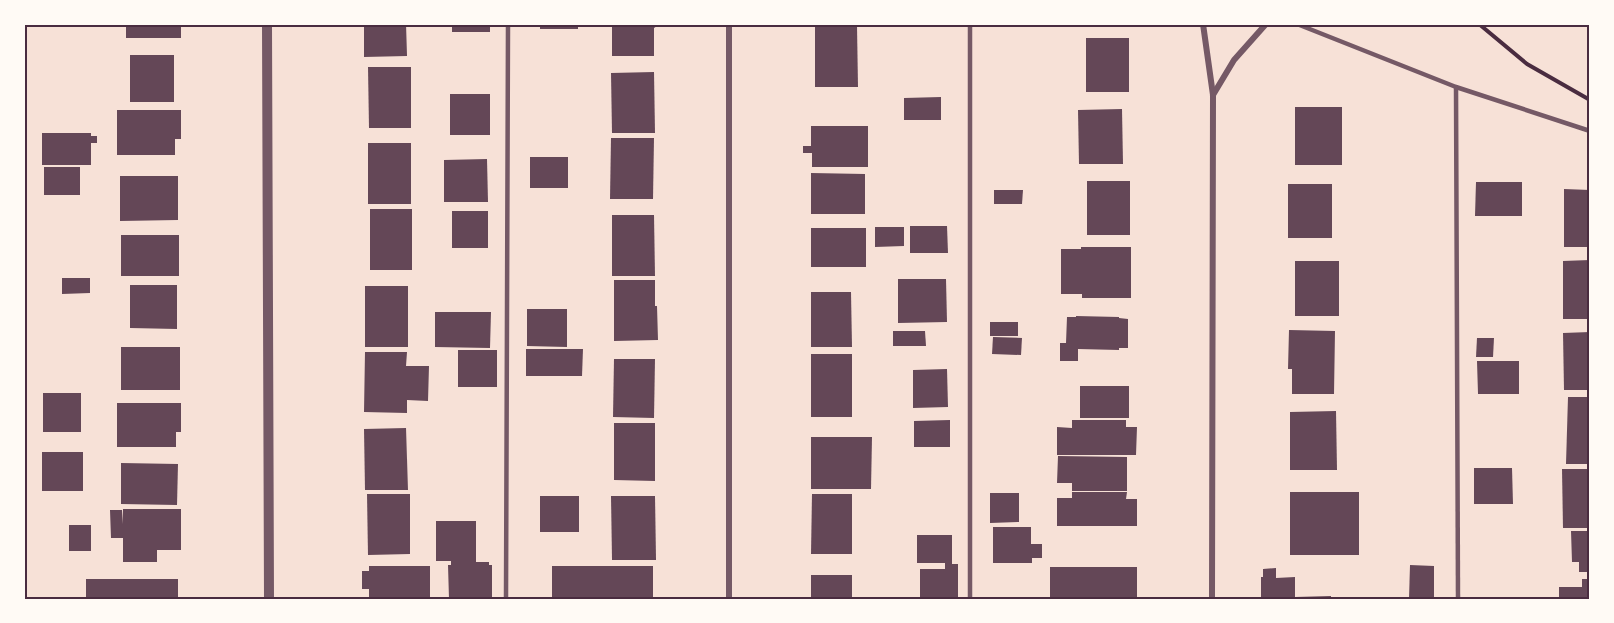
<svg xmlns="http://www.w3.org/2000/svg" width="1614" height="623" font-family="'Titillium Web',sans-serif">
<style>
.building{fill:#644757}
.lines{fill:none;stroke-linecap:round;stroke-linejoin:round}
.path{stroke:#4a2c40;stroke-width:4}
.service{stroke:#755966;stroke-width:4.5}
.minor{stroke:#755966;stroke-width:6}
.tertiary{stroke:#755966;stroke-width:10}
.neatline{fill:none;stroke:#4a2c40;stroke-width:2}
</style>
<rect width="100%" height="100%" fill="#f7e1d7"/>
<g class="building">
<rect x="126" y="24" width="55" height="14"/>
<path d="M 364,24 L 406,24 L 407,56 L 364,57 Z"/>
<rect x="452" y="24" width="38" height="8"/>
<rect x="540" y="24" width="38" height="5"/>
<path d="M 612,24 L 660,24 L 654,28 L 654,56 L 612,56 Z"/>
<rect x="1085" y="24" width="42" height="3"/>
<path d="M 815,26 L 857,26 L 858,87 L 815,87 Z"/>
<rect x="1086" y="38" width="43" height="54"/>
<rect x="130" y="55" width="44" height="47"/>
<path d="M 368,67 L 411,67 L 411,128 L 369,128 Z"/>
<path d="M 654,72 L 655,133 L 612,133 L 611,73 Z"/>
<rect x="450" y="94" width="40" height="41"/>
<path d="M 941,97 L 941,120 L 904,120 L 904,98 Z"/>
<rect x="1295" y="107" width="47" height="58"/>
<path d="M 1122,109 L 1123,164 L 1079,164 L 1078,110 Z"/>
<path d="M 117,110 L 181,110 L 181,139 L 175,139 L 175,155 L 117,155 Z"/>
<path d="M 811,126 L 868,126 L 868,167 L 812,167 L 812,153 L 803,153 L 803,146 L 811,146 Z"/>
<path d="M 42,133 L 91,133 L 91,136 L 97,136 L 97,143 L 91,143 L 91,165 L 42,165 Z"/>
<path d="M 611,138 L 654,138 L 653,199 L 610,199 Z"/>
<rect x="368" y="143" width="43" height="61"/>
<rect x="530" y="157" width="38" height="31"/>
<path d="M 487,159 L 488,202 L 444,202 L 444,160 Z"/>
<rect x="44" y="167" width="36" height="28"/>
<path d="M 811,173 L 865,174 L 865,214 L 811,214 Z"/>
<path d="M 120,176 L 178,176 L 178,220 L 120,221 Z"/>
<rect x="1087" y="181" width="43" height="54"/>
<path d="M 1476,182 L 1522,182 L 1522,216 L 1475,216 Z"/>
<rect x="1288" y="184" width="44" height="54"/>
<path d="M 1564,189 L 1590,190 L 1590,247 L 1564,247 Z"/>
<path d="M 994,190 L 1023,190 L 1022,204 L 994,204 Z"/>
<rect x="370" y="209" width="42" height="61"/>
<rect x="452" y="211" width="36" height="37"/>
<path d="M 612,215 L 654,215 L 655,276 L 612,276 Z"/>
<path d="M 910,226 L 947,226 L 948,253 L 910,253 Z"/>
<path d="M 875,227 L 904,227 L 904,246 L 875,247 Z"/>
<rect x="811" y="228" width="55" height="39"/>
<rect x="121" y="235" width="58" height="41"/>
<path d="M 1081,247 L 1131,247 L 1131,298 L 1082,298 L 1082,294 L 1061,294 L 1061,249 L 1081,249 Z"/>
<path d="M 1590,260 L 1590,319 L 1563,319 L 1563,261 Z"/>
<rect x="1295" y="261" width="44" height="55"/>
<path d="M 62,278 L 90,278 L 90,293 L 62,294 Z"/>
<path d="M 898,279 L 946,279 L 947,322 L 898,323 Z"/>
<path d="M 614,280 L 655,280 L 655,306 L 657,306 L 658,340 L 614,341 Z"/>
<path d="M 130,285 L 177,285 L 177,329 L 130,328 Z"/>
<rect x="365" y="286" width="43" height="61"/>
<path d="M 811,292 L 851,292 L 852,347 L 811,347 Z"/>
<path d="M 527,309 L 567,309 L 567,347 L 527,346 Z"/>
<path d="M 435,312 L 491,312 L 490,348 L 435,347 Z"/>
<path d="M 1076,316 L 1119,317 L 1119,318 L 1128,319 L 1128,348 L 1119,348 L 1119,350 L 1078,349 L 1078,361 L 1060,361 L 1060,343 L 1066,343 L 1067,317 L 1076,317 Z"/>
<rect x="990" y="322" width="28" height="14"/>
<path d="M 1289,330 L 1335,331 L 1334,394 L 1292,394 L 1292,369 L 1288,369 Z"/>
<path d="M 893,331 L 925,331 L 926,346 L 893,346 Z"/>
<path d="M 1590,332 L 1590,390 L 1564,390 L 1563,333 Z"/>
<path d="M 993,337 L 1022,338 L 1021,355 L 992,354 Z"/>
<path d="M 1477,338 L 1494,338 L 1493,357 L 1476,357 Z"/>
<rect x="121" y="347" width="59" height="43"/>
<path d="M 526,349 L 583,349 L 582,376 L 526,376 Z"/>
<rect x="458" y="350" width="39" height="37"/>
<path d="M 365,352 L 407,352 L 406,366 L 429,366 L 428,401 L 407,400 L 407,413 L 364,412 Z"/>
<rect x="811" y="354" width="41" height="63"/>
<path d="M 614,359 L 655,359 L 654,418 L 613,417 Z"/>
<path d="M 1477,361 L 1519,361 L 1519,394 L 1478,394 Z"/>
<path d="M 947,369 L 948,407 L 913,408 L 913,370 Z"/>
<rect x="1080" y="386" width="49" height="32"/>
<rect x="43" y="393" width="38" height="39"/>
<path d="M 1568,397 L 1590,397 L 1590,464 L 1566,464 Z"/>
<path d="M 117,403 L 181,403 L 181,432 L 176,432 L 176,447 L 117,447 Z"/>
<path d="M 1336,411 L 1337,470 L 1290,470 L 1290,412 Z"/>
<path d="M 950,420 L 950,447 L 914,447 L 914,421 Z"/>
<path d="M 1072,420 L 1126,420 L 1126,427 L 1137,427 L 1136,455 L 1057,455 L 1057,427 L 1072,428 Z"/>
<path d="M 614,423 L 655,423 L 655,481 L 614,480 Z"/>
<path d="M 406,428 L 408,490 L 365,490 L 364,429 Z"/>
<path d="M 811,437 L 872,437 L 871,489 L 811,489 Z"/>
<rect x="42" y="452" width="41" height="39"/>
<path d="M 1058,456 L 1127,457 L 1127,491 L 1072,491 L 1072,483 L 1057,483 Z"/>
<path d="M 121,463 L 178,464 L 177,505 L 121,504 Z"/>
<path d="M 1474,468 L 1512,468 L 1513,504 L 1474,504 Z"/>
<path d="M 1562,469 L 1590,469 L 1590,528 L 1563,528 Z"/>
<path d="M 1072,492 L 1127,492 L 1126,499 L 1137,499 L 1137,526 L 1057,526 L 1057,498 L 1072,498 Z"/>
<rect x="1290" y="492" width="69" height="63"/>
<path d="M 990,493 L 1019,493 L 1019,522 L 990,523 Z"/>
<path d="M 367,494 L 410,494 L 410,554 L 368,555 Z"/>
<path d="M 812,494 L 852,494 L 852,554 L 811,554 Z"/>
<rect x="540" y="496" width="39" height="36"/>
<path d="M 611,496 L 655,496 L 656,560 L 612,560 Z"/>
<path d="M 123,509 L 181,509 L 181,550 L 157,550 L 157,562 L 123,562 L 123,538 L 111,538 L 110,510 L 122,510 L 123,524 Z"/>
<path d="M 436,521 L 476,521 L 476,562 L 489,562 L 489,565 L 492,565 L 492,599 L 449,599 L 448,565 L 451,565 L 451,561 L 436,561 Z"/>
<rect x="69" y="525" width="22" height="26"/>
<path d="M 993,527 L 1031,527 L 1031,544 L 1042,544 L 1042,558 L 1032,558 L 1032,563 L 993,563 Z"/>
<path d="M 1571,531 L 1590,531 L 1590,572 L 1579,572 L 1579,562 L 1572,562 Z"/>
<path d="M 917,535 L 952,535 L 952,564 L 958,564 L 958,599 L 920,599 L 920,569 L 945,569 L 945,563 L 917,563 Z"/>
<path d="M 1410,565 L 1434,566 L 1434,599 L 1409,599 Z"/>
<path d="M 369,566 L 430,566 L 430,599 L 369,599 L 369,589 L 362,589 L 362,571 L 369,571 Z"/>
<rect x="552" y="566" width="101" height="33"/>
<rect x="1050" y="567" width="87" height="32"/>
<path d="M 1276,568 L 1276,578 L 1295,577 L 1295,597 L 1331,596 L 1331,599 L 1261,599 L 1261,577 L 1263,577 L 1263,569 Z"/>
<rect x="811" y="575" width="41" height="24"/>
<rect x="86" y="579" width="92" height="20"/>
<path d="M 1582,579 L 1590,579 L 1590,599 L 1559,599 L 1559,587 L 1582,587 Z"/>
</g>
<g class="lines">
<path class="path" d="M 1479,24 L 1527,64 L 1590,100"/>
<g class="service">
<path d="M 970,24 L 970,599"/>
<path d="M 1297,24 L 1456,87 L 1590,131"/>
<path d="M 1456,87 L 1458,599"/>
<path d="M 506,599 L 508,24"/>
</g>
<g class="minor">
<path d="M 729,24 L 729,599"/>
<path d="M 1203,24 L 1213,95 L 1212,599"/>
<path d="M 1213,95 L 1234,60 L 1266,24"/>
</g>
<path class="tertiary" d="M 267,24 L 269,599"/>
</g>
<rect width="1614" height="623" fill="none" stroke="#fffaf5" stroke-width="51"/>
<rect x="26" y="26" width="1562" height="572" class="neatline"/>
</svg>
